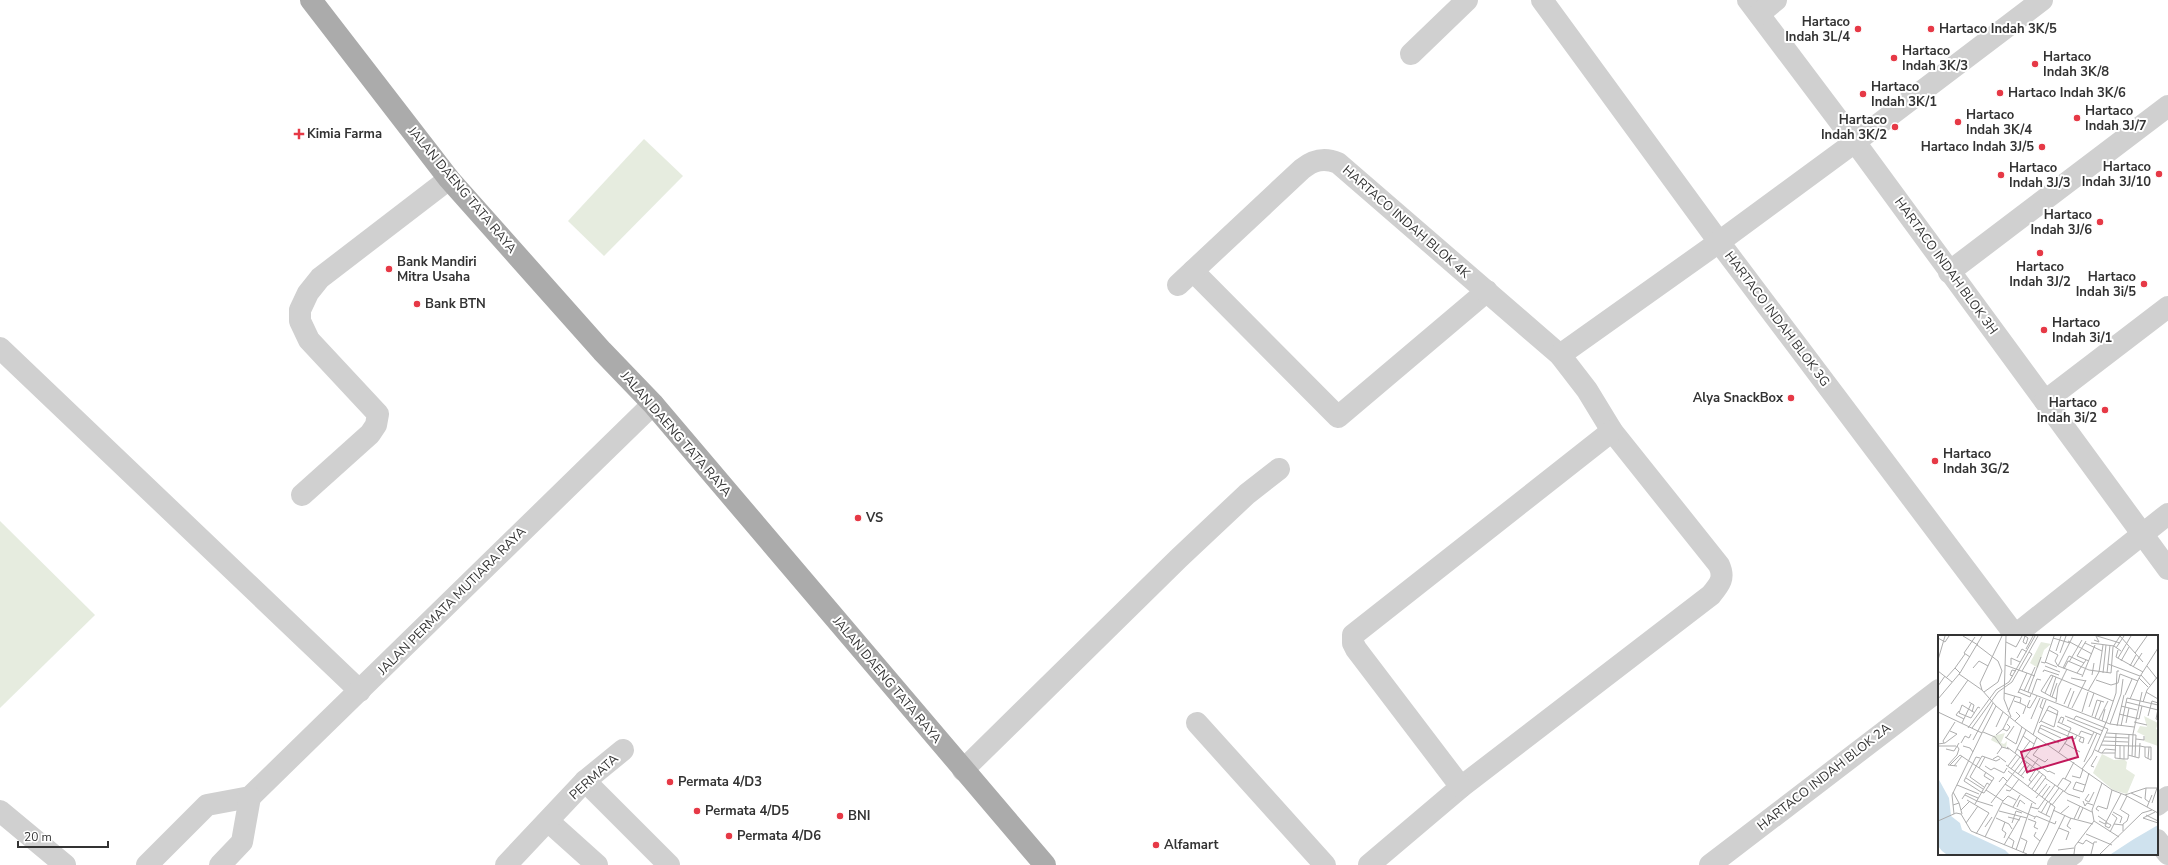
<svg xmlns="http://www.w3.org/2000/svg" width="2168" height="865" font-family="'Nunito Sans',sans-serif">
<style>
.green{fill:#e6ecdf}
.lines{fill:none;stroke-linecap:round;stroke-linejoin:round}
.minor{stroke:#d0d0d0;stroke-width:22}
.major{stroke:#ababab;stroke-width:22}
.poi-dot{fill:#e63946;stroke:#fff;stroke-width:1.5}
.labels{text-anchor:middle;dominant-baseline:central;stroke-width:4;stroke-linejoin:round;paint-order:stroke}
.poi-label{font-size:13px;font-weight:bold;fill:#333;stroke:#fff;text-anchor:start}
.street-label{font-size:13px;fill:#333;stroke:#fff}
.inset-road{fill:none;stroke:#adadad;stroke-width:1}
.view{fill:#c2185b;fill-opacity:0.15;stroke:#c2185b;stroke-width:2}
.inset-edge{fill:none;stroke:#333;stroke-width:2}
</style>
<rect width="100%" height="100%" fill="#fff"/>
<g class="green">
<path d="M 644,139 L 683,176 L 604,256 L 568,221 Z"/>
<path d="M 0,521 L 95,615 L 0,708 Z"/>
</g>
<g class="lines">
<g class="minor">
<path d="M 1542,0 L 1719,242 L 2015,635"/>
<path d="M 1748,0 L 1855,142 L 2168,569"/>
<path d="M 1759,14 L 1776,0"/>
<path d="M 1411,54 L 1467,0"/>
<path d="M 1193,271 L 1338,417 L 1487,291"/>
<path d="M 1949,272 L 2168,106"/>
<path d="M 1178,285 L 1302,169 C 1313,160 1324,157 1338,163 L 1560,355 L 1587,390 L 1612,431 L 1719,565 C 1725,578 1720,584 1711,595 L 1461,787 L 1369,865"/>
<path d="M 0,348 L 360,691"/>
<path d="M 1560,355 L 1719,242 L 1855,142 L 2042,0"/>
<path d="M 2045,401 L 2168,307"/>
<path d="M 302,495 L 370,434 L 376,425 L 378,414 L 309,340 L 300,321 L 300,310 L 308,293 L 320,278 L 449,179"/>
<path d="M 2014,636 L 2168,514"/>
<path d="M 1197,723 L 1325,865"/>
<path d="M 963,770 L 1179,558 L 1247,494 L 1279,469"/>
<path d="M 585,781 L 669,865"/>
<path d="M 1461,787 L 1356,649 L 1353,643 L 1353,635 L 1612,431"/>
<path d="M 2157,805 L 2168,797"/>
<path d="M 0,811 L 65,865"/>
<path d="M 548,821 L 597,865"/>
<path d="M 2157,840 L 2168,854"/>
<path d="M 147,865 L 207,805 L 250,797 L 653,404"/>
<path d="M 220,865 L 242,842 L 250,797"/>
<path d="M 506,865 L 585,781 L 623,750"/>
<path d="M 1710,865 L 1939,690"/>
<path d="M 2058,865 L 2073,854"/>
</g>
<path class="major" d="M 311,0 L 449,179 L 602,351 L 653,404 L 1045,865"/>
</g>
<g class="poi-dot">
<circle cx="1858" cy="29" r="4"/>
<circle cx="1931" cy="29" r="4"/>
<circle cx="1894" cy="58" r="4"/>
<circle cx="2035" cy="64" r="4"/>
<circle cx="2000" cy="93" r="4"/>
<circle cx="1863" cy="94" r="4"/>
<circle cx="2077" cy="118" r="4"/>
<circle cx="1958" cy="122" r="4"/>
<circle cx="1895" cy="127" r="4"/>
<path d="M297 128h4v4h4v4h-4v4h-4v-4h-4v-4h4z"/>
<circle cx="2042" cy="147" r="4"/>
<circle cx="2159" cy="174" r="4"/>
<circle cx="2001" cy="175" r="4"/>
<circle cx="2100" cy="222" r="4"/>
<circle cx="2040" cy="253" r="4"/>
<circle cx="389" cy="269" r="4"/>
<circle cx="2144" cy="284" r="4"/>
<circle cx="417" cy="304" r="4"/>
<circle cx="2044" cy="330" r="4"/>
<circle cx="1791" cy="398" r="4"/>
<circle cx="2105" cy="410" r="4"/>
<circle cx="1935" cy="461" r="4"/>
<circle cx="858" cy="518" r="4"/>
<circle cx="670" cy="782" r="4"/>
<circle cx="697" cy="811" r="4"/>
<circle cx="840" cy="816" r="4"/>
<circle cx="729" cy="836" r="4"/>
<circle cx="1156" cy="845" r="4"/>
</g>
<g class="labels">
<g class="poi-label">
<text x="1850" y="22" text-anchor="end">Hartaco<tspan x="1850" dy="15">Indah 3L/4</tspan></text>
<text x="1939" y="29">Hartaco Indah 3K/5</text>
<text x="1902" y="51">Hartaco<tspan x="1902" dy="15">Indah 3K/3</tspan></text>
<text x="2043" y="57">Hartaco<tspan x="2043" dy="15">Indah 3K/8</tspan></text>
<text x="1871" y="87">Hartaco<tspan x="1871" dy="15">Indah 3K/1</tspan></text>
<text x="2008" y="93">Hartaco Indah 3K/6</text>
<text x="2085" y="111">Hartaco<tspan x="2085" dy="15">Indah 3J/7</tspan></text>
<text x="1966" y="115">Hartaco<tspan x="1966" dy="15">Indah 3K/4</tspan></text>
<text x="1887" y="120" text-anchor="end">Hartaco<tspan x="1887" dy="15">Indah 3K/2</tspan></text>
<text x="307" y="134">Kimia Farma</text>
<text x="2034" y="147" text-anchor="end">Hartaco Indah 3J/5</text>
<text x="2151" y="167" text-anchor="end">Hartaco<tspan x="2151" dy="15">Indah 3J/10</tspan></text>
<text x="2009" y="168">Hartaco<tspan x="2009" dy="15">Indah 3J/3</tspan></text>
<text x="2092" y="215" text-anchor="end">Hartaco<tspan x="2092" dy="15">Indah 3J/6</tspan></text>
<text x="397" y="262">Bank Mandiri<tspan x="397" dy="15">Mitra Usaha</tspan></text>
<text x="2040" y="267" text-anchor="middle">Hartaco<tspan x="2040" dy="15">Indah 3J/2</tspan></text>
<text x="2136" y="277" text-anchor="end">Hartaco<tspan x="2136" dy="15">Indah 3i/5</tspan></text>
<text x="425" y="304">Bank BTN</text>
<text x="2052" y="323">Hartaco<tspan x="2052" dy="15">Indah 3i/1</tspan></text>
<text x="1783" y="398" text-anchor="end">Alya SnackBox</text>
<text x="2097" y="403" text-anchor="end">Hartaco<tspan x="2097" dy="15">Indah 3i/2</tspan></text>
<text x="1943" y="454">Hartaco<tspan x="1943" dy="15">Indah 3G/2</tspan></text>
<text x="866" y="518">VS</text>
<text x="678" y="782">Permata 4/D3</text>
<text x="705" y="811">Permata 4/D5</text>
<text x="848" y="816">BNI</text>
<text x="737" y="836">Permata 4/D6</text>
<text x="1164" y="845">Alfamart</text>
</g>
<g class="street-label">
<text transform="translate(462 190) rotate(50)">JALAN DAENG TATA RAYA</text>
<text transform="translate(1406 222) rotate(41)">HARTACO INDAH BLOK 4K</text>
<text transform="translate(1946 266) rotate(54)">HARTACO INDAH BLOK 3H</text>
<text transform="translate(1777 319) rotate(53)">HARTACO INDAH BLOK 3G</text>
<text transform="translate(676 434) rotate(49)">JALAN DAENG TATA RAYA</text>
<text transform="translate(452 601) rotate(-45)">JALAN PERMATA MUTIARA RAYA</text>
<text transform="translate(887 680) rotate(50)">JALAN DAENG TATA RAYA</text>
<text transform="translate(594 777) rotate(-42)">PERMATA</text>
<text transform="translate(1824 777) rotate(-38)">HARTACO INDAH BLOK 2A</text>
</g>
</g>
<g transform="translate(1938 635)">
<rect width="220" height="220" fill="#fff"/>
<path d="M 103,7 L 113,9 L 106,15 L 100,33 L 92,28 ZM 206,81 L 220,88 L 218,94 L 220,95 L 220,111 L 206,106 L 207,101 L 199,97 L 202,91 L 209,92 ZM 67,98 L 63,108 L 66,109 L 69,106 L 68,113 L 53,105 L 55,101 ZM 164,119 L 176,125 L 186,124 L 189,127 L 188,134 L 197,140 L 189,159 L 175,155 L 155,138 Z" fill="#e6ecdf"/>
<path d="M 0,143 L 11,163 L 13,181 L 22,188 L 24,195 L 67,215 L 71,219 L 8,219 L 4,216 L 0,211 ZM 220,190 L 220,219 L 173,219 L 196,204 Z" fill="#cfe2ee"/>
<path class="inset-road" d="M 25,1 L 40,10M 64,1 L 42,48 L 44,55 L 58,71 L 84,92 L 174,155 L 187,160 L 208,153 L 220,153M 68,1 L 66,64 L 73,82M 86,1 L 87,1 L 90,3 L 88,9 L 85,7 L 87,1M 159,1 L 182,8M 182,1 L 205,27M 0,3 L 7,7 L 11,1M 115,3 L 132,8M 156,5 L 161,7 L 158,1M 130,6 L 154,19M 148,6 L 139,21 L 151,26M 68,7 L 78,12 L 84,1M 147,8 L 164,16M 153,8 L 176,11 L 183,16M 39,10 L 60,26 L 64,36 L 60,47 L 46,57M 178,13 L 186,1M 88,14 L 95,1M 111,15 L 120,20 L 117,26 L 120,31M 180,15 L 178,22 L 205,37M 118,16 L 123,1M 122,18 L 128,1M 197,18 L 209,1M 32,22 L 26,18 L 37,2M 79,23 L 84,14 L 89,17M 180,23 L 193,1M 0,25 L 7,1M 183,26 L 191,12M 103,27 L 107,28 L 116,1M 107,27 L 119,32M 131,27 L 144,5M 170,29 L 202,41M 67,30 L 97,41M 73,30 L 73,23 L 82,27M 107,31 L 122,37M 120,31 L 135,1M 120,31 L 144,40M 192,31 L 198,20M 209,31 L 220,45M 195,32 L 204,18M 17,33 L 27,19M 35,33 L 41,26 L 50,31M 125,33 L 131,21 L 146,28M 126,34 L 130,26 L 151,35 L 173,38 L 175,12 L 182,1M 0,36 L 14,47M 84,36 L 94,19 L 91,17M 105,37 L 106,35 L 121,40M 139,38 L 148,25M 165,38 L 168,10M 169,38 L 172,10M 21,39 L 44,55M 154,40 L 156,28M 203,40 L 212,50M 75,41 L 72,40 L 74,35 L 78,36M 144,42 L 157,10M 8,43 L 17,33 L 22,38M 133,43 L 148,46M 201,43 L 210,52M 158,45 L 173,50 L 180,48 L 182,39 L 200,46M 119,48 L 114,62 L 119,64M 0,51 L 7,41M 82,54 L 172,89 L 196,92M 86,56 L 97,32M 150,56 L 161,37 L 165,10M 80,57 L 92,62 L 93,59M 90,57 L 103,22M 208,57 L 220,64M 66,58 L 83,63 L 82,68 L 76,66M 80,58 L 89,38M 94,58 L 99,44 L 103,45M 107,58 L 115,41M 187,60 L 194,44M 112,61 L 118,42M 114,62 L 103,56 L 113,40 L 175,66M 0,64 L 22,38 L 44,1M 192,64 L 201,43 L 220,13M 92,65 L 89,72 L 92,73 L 99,61M 31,67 L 36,70 L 34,77M 118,67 L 120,52 L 129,34M 188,67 L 220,75M 205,67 L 209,55 L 220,41M 82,68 L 88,71 L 85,79M 13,69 L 30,45M 126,69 L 133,53M 24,70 L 21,78 L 33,83 L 40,72 L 42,73M 24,70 L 37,78M 183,71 L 199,75M 130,72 L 136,56M 151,72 L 156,58M 134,73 L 148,45M 105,74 L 102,72 L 105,64M 220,74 L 218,84 L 220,85M 109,75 L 120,80M 21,76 L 18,80 L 26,84M 0,77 L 44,98 L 58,71M 70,77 L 77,61M 144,77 L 150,57M 181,79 L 201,84 L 204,71M 127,81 L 165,96M 154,81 L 159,65 L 166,67M 210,81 L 214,66 L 220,68M 157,83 L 163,66M 93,84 L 102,63M 136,84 L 138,81 L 170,94 L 160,117M 161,84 L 170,66M 129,85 L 163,100M 77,86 L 82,81 L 78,77M 164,86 L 167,74M 120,87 L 133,93 L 128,105M 196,87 L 209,90M 24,88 L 33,69M 101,88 L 103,86 L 116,92 L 120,76 L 111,71 L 103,86M 120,88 L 123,82 L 126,83 L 124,88M 188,88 L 191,73M 172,89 L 183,59 L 185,44M 119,91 L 125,94 L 143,102 L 146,103 L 145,108 L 141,106 L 143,102M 179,91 L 186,60M 183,91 L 189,63 L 220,70M 58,92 L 65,77M 30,93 L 58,55 L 71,47 L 97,1M 34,93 L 60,57 L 74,47 L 100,1M 102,93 L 123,103M 65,94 L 69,96 L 72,92 L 69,89M 45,97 L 57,102 L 64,112M 169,98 L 198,100 L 197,122M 178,98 L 177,123 L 186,124M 195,99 L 204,57M 58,100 L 65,94 L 71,82M 95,100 L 108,65M 141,100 L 143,96 L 154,100M 85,101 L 96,109M 67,102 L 78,109 L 84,92M 167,102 L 191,103M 68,103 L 76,91M 198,104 L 206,105 L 206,101M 35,105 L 55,68M 165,106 L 190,107M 6,108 L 5,106 L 17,87M 23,108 L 27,101 L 31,103 L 33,99M 121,108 L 100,97 L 103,90 L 137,104 L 139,100M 126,108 L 142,117M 0,109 L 7,108 L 19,99 L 12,96M 150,109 L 156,97M 163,110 L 194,111 L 202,111 L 207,112 L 213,112 L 213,125 L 207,122 L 207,112M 0,111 L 18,111M 25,111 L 32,113 L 35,117M 102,111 L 95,120 L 107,127 L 110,124M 69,112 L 108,142 L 97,157M 8,114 L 16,116 L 21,108M 79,114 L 84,117 L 92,106M 157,115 L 163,118 L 177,118M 121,117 L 129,105M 77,118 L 88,95M 164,118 L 167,114 L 178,115M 59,119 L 64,112 L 71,114M 190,120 L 201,123 L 202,108M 88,121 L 110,137 L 111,136 L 117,139M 194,121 L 195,99M 42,123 L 38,122 L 26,146 L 43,157M 55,124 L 60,121 L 68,127M 182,124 L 182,110M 186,124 L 190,124 L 191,99M 186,124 L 186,111M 210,124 L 211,112M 146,127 L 159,98M 12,130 L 22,120 L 56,143 L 46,158 L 43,157M 68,130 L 86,143M 16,131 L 24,121M 19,131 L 10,130 L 19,120 L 21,114 L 19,111M 47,131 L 53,135 L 56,133 L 66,138 L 69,133M 70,131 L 79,119M 156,132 L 153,131 L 159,121M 41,133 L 47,122M 73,134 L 82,122M 144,134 L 154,120 L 169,85 L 178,58 L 179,36 L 181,36M 70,136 L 117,172M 48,137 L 46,141 L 54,146M 80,139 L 89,127M 89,139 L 100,124M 83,141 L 92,129M 134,141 L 142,143 L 145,134M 32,142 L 44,121 L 58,126 L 62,124M 32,142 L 46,152M 28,143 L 45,154M 107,143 L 130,159 L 142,163M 127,144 L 136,127M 61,147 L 65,142 L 69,146M 94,147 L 91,145 L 98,134M 67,149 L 98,169M 19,150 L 41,159M 147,150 L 138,147 L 135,154 L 145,157 L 148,148 L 151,138M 90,151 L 102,136M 119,152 L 125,143 L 133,147 L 126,157M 208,153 L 207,164 L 211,167M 94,154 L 105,139M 48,155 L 65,166 L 70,161 L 78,165M 68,155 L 72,156 L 81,144M 15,157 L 21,168M 193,158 L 204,163M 151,159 L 147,165 L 151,167 L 156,157M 27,160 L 39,166M 187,160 L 220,178M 104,162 L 112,151M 98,163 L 109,149M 24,164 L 28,158 L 40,163M 107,164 L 117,150M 29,165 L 51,178M 129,165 L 154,177M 39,166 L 55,171M 145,166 L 147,171 L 149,168 L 155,170M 111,167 L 121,153M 53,168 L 95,112 L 99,102M 65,168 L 97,182M 214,168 L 219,153M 37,169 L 49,148 L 52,150M 15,170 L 21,168 L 24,179M 114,170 L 125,156M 75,172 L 82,160M 79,172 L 82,165 L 87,169M 93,172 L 100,174 L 107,164M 209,172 L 214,160M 23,175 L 32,166M 115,175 L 132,183 L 155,189M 182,175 L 189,161M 183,175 L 191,180 L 189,186 L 185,189 L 185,196M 61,176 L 89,183M 100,176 L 112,182M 161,176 L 158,174 L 160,171 L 169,174 L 174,155M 175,177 L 184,182 L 182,188M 217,177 L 205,183 L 220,188M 103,178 L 110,166M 16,179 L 14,160 L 44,98M 122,179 L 131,171M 174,179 L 179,183 L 176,189M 108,180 L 113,168M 208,180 L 220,186M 160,181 L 169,187 L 167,191 L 171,193 L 173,190 L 169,188M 70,182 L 82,185M 58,183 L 71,189 L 74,194M 133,183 L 129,191 L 133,194M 90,184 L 98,187 L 96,192 L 100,194M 96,184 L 98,181 L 117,189 L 118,186M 136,184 L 142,171M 140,184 L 145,173M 0,186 L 18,178 L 23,179 L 33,196 L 89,219M 156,186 L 181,202M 161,186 L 167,189 L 183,159M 28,188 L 40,171M 74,188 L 78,176 L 84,178M 47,192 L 54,182M 121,193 L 131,197 L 128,205M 98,197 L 96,201 L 102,206M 172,197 L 176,189 L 185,190M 38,199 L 51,178M 148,199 L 174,210M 47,202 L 65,166M 70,202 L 76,206 L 74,213M 66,203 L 68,198 L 64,195 L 67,187M 83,203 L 89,206 L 85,218M 140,207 L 145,209 L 148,205 L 155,209M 66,210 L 83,181M 78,215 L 94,168M 120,215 L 136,213M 95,219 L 109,193 L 117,172M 108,219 L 127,180M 136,219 L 137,211 L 156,186 L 154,175 L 164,148M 153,219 L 156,207 L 159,207M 162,219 L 204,178 L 214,175"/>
<path class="view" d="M 134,102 L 140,122 L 89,137 L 83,117 Z"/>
<rect width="220" height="220" class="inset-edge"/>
</g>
<path d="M18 841v6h90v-6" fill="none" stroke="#333333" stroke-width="2"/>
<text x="24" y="841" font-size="12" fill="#333333" stroke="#ffffff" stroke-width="3" paint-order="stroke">20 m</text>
</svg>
